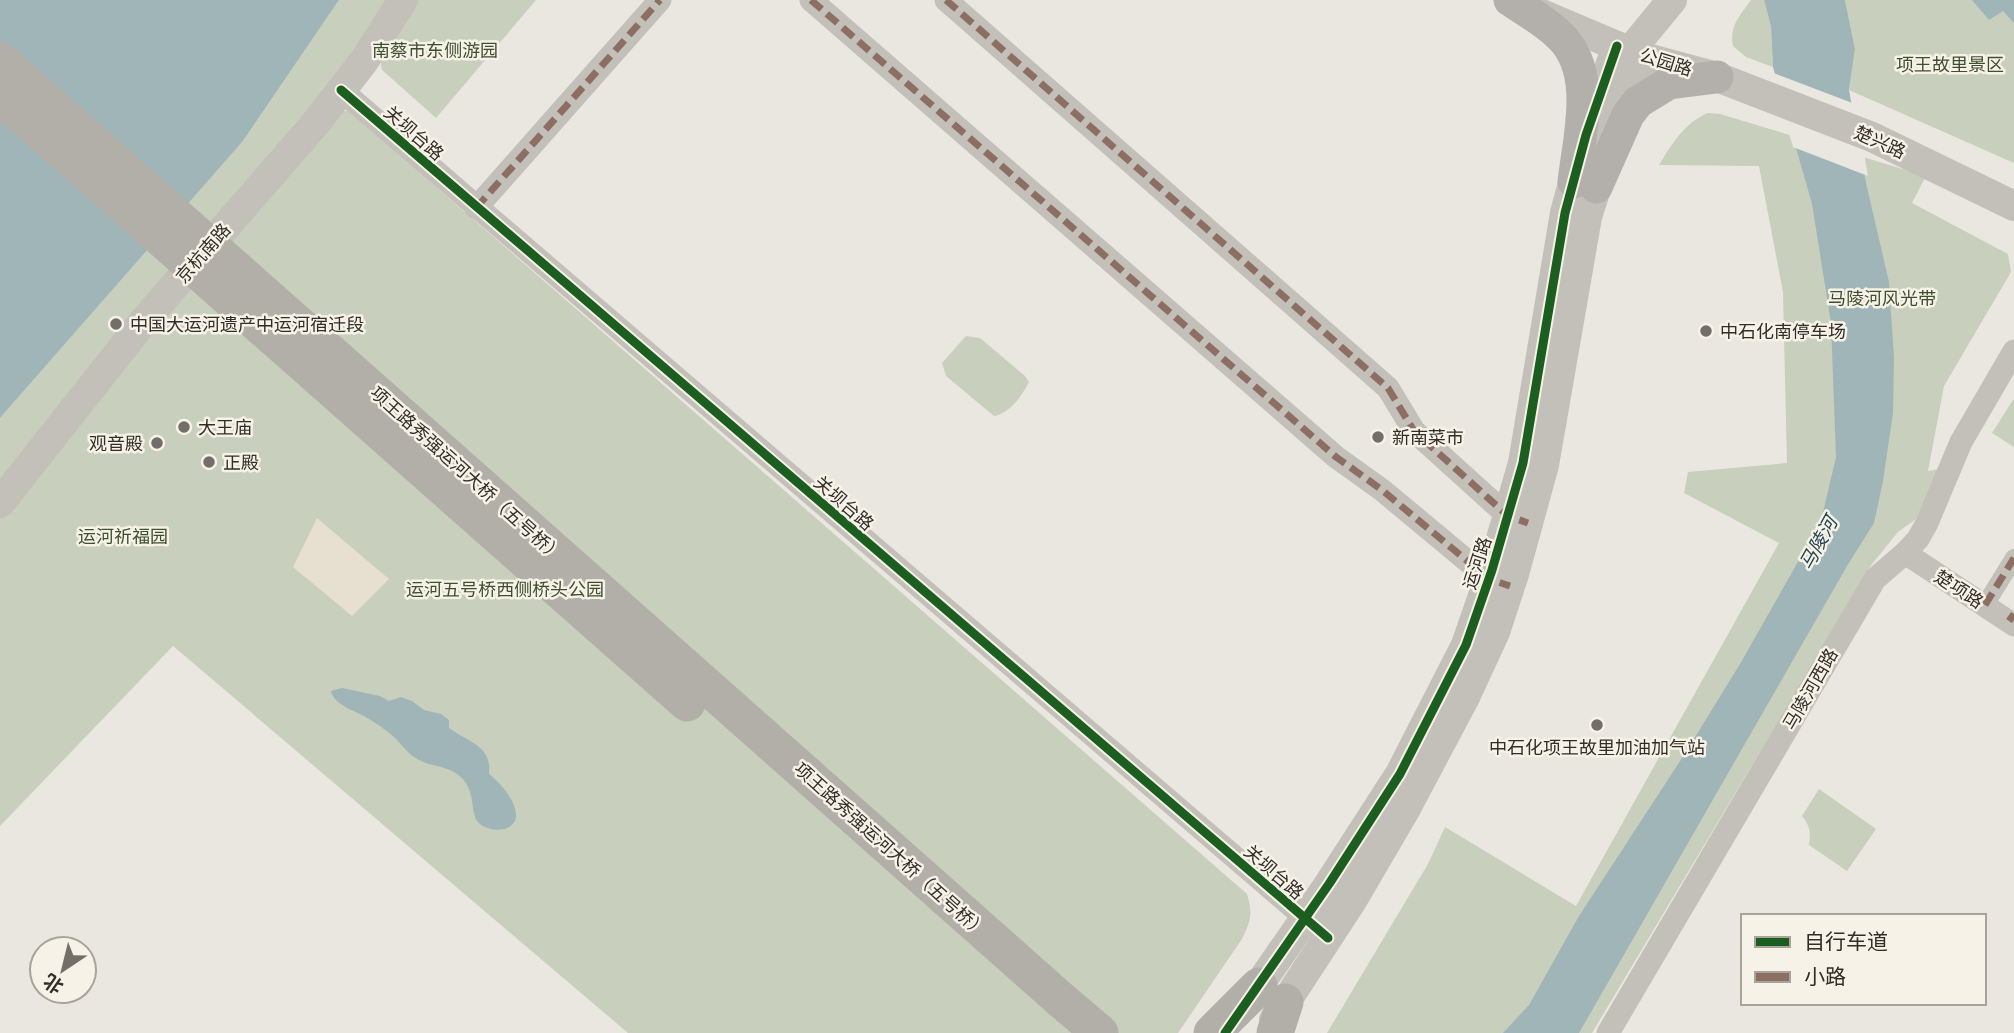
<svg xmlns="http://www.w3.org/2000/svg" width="2014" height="1033" font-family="'DejaVu Sans','Noto Sans SC',sans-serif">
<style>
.green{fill:#c8cfbc}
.plaza{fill:#e7e0d1}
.water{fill:#9fb5b8}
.pier{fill:#eae7e0}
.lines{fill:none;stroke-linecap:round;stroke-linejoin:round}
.pedestrian{stroke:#c3bfb9;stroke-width:18}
.minor{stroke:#c3bfb9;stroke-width:23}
.tertiary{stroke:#c3bfb9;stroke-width:30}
.secondary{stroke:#b3afaa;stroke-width:33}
.primary{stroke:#b2aea8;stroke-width:37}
.primary-bridge{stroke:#b2aea8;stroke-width:37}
.quiet{stroke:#8d6e63;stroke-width:7;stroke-dasharray:14 7;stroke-linecap:butt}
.cycleway-casing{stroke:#f6f2e7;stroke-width:13}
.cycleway{stroke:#1b5e20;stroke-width:9}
.poi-dot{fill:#736e68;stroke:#f6f2e7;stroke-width:2.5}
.labels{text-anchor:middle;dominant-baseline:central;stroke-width:5;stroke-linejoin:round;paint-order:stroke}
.park-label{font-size:18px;fill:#3e4e2f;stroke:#f6f2e7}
.street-label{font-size:18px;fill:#332d28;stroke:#f6f2e7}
.poi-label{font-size:18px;fill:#332d28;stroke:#f6f2e7;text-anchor:start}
.water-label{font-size:19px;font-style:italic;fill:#23454f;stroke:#f6f2e7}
</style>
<rect width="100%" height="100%" fill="#eae7e0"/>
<g class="green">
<path d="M 339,0 L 388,0 L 351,56 L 285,139 L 0,481 L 0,418 L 243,141 Z"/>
<path d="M 414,0 L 536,0 L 436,118 L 382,70 L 379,53 Z"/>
<path d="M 1751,0 L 1764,0 L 1771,27 L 1773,67 L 1746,57 L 1733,46 C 1729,27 1740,15 1751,0 Z"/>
<path d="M 1845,0 L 2014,0 L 2014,163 L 1849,90 L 1855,49 Z"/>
<path d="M 348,110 L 1247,894 C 1253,914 1251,920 1242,939 L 1178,1033 L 628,1033 L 173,646 L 0,826 L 0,518 L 168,304 L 332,115 Z"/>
<path d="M 1708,113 L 1720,114 L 1926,176 L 1912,203 L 2008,254 L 2011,272 L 1944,386 L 1928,471 L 1940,469 L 1920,516 L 1898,532 L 1872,564 L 1592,1033 L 1327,1033 L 1428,864 L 1445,827 L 1576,906 L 1779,543 L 1684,493 L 1688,472 L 1787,463 L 1783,292 L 1759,166 L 1659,165 C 1671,145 1685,122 1708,113 Z"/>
<path d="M 966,336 L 980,338 L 1025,376 L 1029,382 C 1022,396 1010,413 994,416 L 946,376 L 942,363 Z"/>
<path d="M 2013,400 L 2014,400 L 2014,447 L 1992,433 Z"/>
<path d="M 1819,789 L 1876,829 L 1847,871 L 1809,845 C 1811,833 1810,825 1802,816 Z"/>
</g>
<path class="plaza" d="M 317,518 L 389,579 L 352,616 L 293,567 Z"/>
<g class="water">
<path d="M 0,0 L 339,0 L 243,141 L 0,418 Z"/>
<path d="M 1764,0 L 1845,0 L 1855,49 L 1849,90 L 1866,183 L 1889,282 L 1894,357 L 1893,413 L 1883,481 L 1874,523 L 1847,566 L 1579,1033 L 1503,1033 L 1529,1005 L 1579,916 L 1684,755 L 1740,664 L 1821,521 L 1836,457 L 1831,323 L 1812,204 L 1773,67 L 1771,27 Z"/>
<path d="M 1972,0 L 2014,0 L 2014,23 L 2003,11 L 1989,20 Z"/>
<path d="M 342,688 L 380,696 L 389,701 L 401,697 L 412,701 L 424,710 L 441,714 L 449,720 L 449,728 C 470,743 492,746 489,774 C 499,782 512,796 515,809 C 521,829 498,834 483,826 C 465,817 482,789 454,772 C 443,766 430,766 419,760 C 408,754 403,746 395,738 C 388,731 377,724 369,719 C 357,711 334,706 331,691 Z"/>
</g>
<path class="pier" d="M 1771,72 L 1855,104 L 1868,176 L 1793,147 Z"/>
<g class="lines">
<path class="pedestrian" d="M 1985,605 L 2014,558"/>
<g class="minor">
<path d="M 811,0 L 1336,457 L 1382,490 L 1489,579 L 1504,583"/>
<path d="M 946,0 L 1388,388 L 1414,431 L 1508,516 L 1521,521"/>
<path d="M 341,90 L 1316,927"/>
<path d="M 476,208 L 660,0"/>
<path d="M 1905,553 L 2014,625"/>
<path d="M 1608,1033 L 1875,579 L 1905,553 L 1918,539 L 1927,523 L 1961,442 L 2014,351"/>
</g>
<g class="tertiary">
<path d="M 1539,13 L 1643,57 L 1717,77 L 1872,137 L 2014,206"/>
<path d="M 1630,51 L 1672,0"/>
<path d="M 0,503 L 143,322 L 315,124 L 364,61 L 403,0"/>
<path d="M 1245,1005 L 1329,884 L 1400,774 L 1466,645 L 1492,570 L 1523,463 L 1565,213 L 1586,135 L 1617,46"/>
<path d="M 1274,1020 L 1353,899 L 1405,810 L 1465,697 L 1495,632 L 1514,574 L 1544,465 L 1587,217 L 1627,90 L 1643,57"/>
</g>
<g class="secondary">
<path d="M 1510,0 C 1526,11 1545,21 1559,35 C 1598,71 1579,136 1574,182"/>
<path d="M 1596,187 L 1628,115 L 1638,102 L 1669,83 L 1717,77"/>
</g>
<g class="primary">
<path d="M 1060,999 L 1100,1033"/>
<path d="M 1212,1033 L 1259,986"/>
<path d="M 1275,1033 L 1285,1002"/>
</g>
<g class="primary-bridge">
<path d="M 0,60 L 1060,999"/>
<path d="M 0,96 L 687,703"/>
</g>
<g class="quiet">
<path d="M 811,0 L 1336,457 L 1382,490 L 1489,579 L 1510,586"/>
<path d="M 946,0 L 1388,388 L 1414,431 L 1508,516 L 1528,523"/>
<path d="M 476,208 L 660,0"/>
<path d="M 1985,605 L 2014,558"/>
<path d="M 2009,621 L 2014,614"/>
</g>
<g class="cycleway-casing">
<g id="cycleway">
<path d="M 341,90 L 1328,938"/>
<path d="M 1225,1033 L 1329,884 L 1400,774 L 1466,645 L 1492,570 L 1523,463 L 1565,213 L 1586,135 L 1617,46"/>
</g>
</g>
<use href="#cycleway" class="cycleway"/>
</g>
<g class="poi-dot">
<circle cx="116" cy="324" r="7"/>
<circle cx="1706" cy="331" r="7"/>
<circle cx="184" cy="427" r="7"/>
<circle cx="1378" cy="437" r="7"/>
<circle cx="157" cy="443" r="7"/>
<circle cx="209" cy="462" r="7"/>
<circle cx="1597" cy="725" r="7"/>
</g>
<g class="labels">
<g class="park-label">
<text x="435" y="50">南蔡市东侧游园</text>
<text x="1950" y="64">项王故里景区</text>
<text x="1882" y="298">马陵河风光带</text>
<text x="123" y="536">运河祈福园</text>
<text x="505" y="589">运河五号桥西侧桥头公园</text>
</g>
<g class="street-label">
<text transform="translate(1666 62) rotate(17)">公园路</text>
<text transform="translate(414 133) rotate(41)">关坝台路</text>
<text transform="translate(1880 142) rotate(24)">楚兴路</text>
<text transform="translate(203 253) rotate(-49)">京杭南路</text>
<text transform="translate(467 474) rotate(42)">项王路秀强运河大桥（五号桥）</text>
<text transform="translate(844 503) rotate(41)">关坝台路</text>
<text transform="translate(1477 563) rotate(-72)">运河路</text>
<text transform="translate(1959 589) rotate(33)">楚项路</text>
<text transform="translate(1810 689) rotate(-60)">马陵河西路</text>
<text transform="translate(891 850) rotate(42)">项王路秀强运河大桥（五号桥）</text>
<text transform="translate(1274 872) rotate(41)">关坝台路</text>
</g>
<g class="poi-label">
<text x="130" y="324">中国大运河遗产中运河宿迁段</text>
<text x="1720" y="331">中石化南停车场</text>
<text x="198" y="427">大王庙</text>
<text x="1392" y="437">新南菜市</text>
<text x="143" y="443" text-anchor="end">观音殿</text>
<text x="223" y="462">正殿</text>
<text x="1597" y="747" text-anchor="middle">中石化项王故里加油加气站</text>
</g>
<g class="water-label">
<text transform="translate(1818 543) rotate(-61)">马陵河</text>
</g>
</g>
<rect x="1741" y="914" width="245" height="91" fill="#f6f2e7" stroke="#a8a39b" stroke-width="2"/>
<rect x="1755" y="937" width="35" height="10" fill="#1b5e20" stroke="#a8a39b" stroke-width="2"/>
<text x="1804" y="949" font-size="21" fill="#332d28">自行车道</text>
<rect x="1755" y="972" width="35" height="10" fill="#8d6e63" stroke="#a8a39b" stroke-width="2"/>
<text x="1804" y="984" font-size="21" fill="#332d28">小路</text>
<g transform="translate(63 970) rotate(215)"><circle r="33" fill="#f6f2e7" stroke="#a8a39b" stroke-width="2"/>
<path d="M0-5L12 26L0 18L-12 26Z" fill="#736e68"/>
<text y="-10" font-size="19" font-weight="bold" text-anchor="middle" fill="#332d28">北</text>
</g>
</svg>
